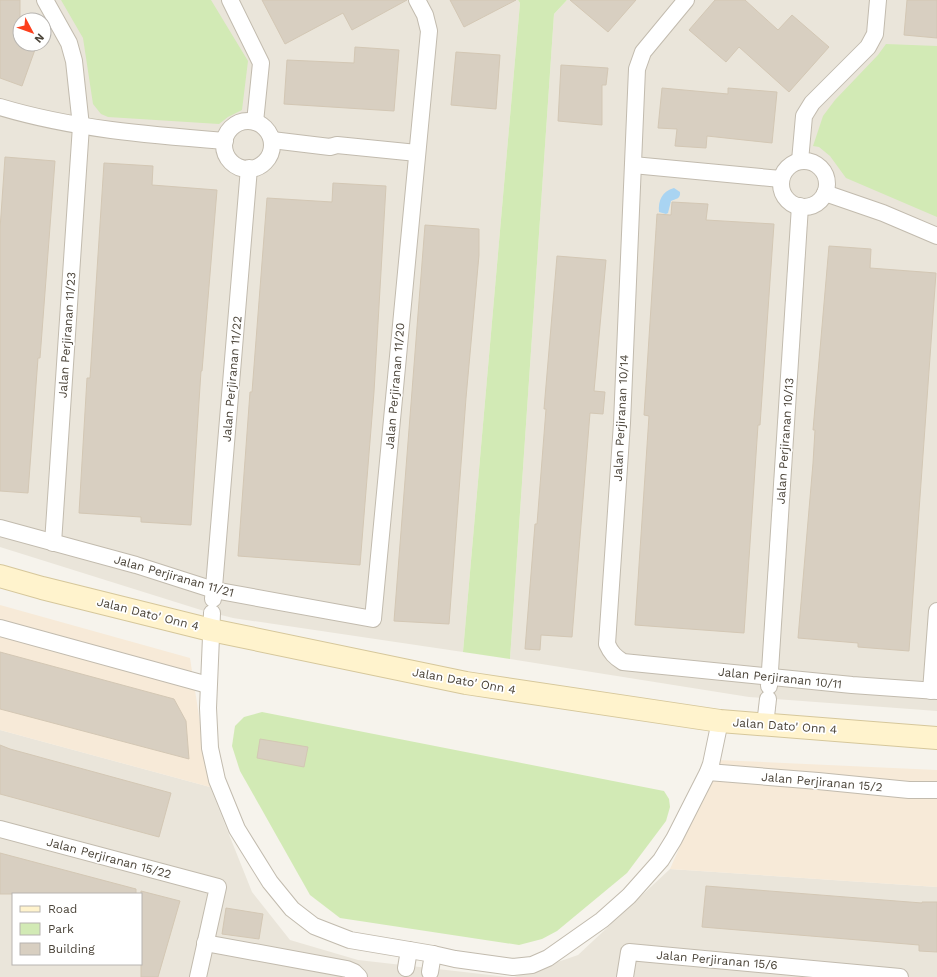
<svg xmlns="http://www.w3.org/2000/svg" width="937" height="977" font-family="'Work Sans',sans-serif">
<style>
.residential{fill:#eae5da;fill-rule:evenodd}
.commercial{fill:#f7ead8}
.green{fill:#d2eab5}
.water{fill:#a9d4f2}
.building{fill:#d8cfc1;stroke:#d3c7b4}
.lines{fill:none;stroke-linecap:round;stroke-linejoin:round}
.minor-casing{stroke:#c2bbae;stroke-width:18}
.secondary-casing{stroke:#d6c79b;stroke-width:24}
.minor{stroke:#fff;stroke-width:16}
.secondary{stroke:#fff3cd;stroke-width:22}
.labels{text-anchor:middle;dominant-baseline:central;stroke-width:3.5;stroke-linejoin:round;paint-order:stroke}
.street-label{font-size:12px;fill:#4b4439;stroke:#fff}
</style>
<rect width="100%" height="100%" fill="#f6f3ec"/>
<g class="residential">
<path d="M 0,0 L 518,0 L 520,3 L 463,652 L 233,618 L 201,610 L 0,547 ZM 20,20 L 44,20 L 44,44 L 20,44 Z"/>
<path d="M 567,0 L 937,0 L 937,711 L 749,697 L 510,659 L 554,14 Z"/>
<path d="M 0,730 L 210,787 L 252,892 L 290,940 L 358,960 L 508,977 L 0,977 ZM 13,894 L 141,894 L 141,964 L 13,964 Z"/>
<path d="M 670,869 L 937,887 L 937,977 L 514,977 L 578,955 Z"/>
</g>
<g class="commercial">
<path d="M 0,605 L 190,658 L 210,787 L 0,730 Z"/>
<path d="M 718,760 L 937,770 L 937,887 L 670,869 Z"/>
</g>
<g class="green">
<path d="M 61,0 L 211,0 L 248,61 L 242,110 L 228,117 L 219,124 L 108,117 L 101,114 L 93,104 L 83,38 Z"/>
<path d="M 518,0 L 567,0 L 554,14 L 510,659 L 463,652 L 520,3 Z"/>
<path d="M 886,44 L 937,46 L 937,217 L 846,178 L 830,156 L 819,147 L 813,146 L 823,116 L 835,100 L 878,55 Z"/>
<path d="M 262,712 L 664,791 L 669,799 L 670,807 L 666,821 L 627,873 L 557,931 L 542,939 L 519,945 L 340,918 L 310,895 L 240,771 L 232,746 L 235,726 L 244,717 Z"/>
</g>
<path class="water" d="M 674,188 L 680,192 C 681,199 675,199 671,201 L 668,213 L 666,214 L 659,212 C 658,201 662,191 674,188 Z"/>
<g class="building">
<path d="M 0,0 L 20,0 L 20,44 L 37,44 L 22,86 L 0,78 Z"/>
<path d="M 262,0 L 407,0 L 352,30 L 343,13 L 285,44 Z"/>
<path d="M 450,0 L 516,0 L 464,27 Z"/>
<path d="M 570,0 L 636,0 L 608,32 Z"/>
<path d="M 715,0 L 745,0 L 778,30 L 792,15 L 829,47 L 789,92 L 739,47 L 726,62 L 689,30 Z"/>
<path d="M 907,0 L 937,0 L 937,38 L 904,35 Z"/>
<path d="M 355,47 L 399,50 L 394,111 L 284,104 L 287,60 L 354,63 Z"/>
<path d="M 456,52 L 500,55 L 496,109 L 451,105 Z"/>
<path d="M 561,65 L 608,68 L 606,85 L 602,85 L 602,125 L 558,121 Z"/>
<path d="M 662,88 L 728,94 L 728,88 L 777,92 L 772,143 L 707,136 L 706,148 L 675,146 L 677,129 L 658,128 Z"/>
<path d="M 5,157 L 55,161 L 40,358 L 38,358 L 28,493 L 0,491 L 0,229 Z"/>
<path d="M 104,163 L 153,166 L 152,185 L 217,190 L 202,371 L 201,371 L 191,525 L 141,522 L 141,517 L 79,513 L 87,378 L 90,378 Z"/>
<path d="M 333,183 L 386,186 L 374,392 L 360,565 L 238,556 L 250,392 L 252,392 L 267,198 L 332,202 Z"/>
<path d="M 672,202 L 708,204 L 706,220 L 774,224 L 760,425 L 758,425 L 744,633 L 635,625 L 649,416 L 644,415 L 657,214 L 671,215 Z"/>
<path d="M 425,225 L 479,229 L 479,255 L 466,398 L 449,624 L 394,621 Z"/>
<path d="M 829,246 L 871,249 L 870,268 L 936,273 L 909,651 L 858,647 L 858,643 L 798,638 L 813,463 L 815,430 L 813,430 Z"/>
<path d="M 557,256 L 606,260 L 594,391 L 605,392 L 603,414 L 590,413 L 572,637 L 541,635 L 540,650 L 525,649 L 535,524 L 537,524 L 546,409 L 544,409 Z"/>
<path d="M 0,652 L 174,699 L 186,721 L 189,759 L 0,709 Z"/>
<path d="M 260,739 L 308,747 L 304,767 L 257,758 Z"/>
<path d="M 0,745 L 10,749 L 171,793 L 159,837 L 0,794 Z"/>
<path d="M 0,853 L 136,889 L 136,894 L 0,894 Z"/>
<path d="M 706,886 L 922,903 L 922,902 L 937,902 L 937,952 L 919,951 L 919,945 L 702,927 Z"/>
<path d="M 141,891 L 180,901 L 158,977 L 141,977 Z"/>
<path d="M 226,908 L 263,914 L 259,939 L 222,934 Z"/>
</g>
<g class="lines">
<g class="minor-casing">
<g id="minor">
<path d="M 45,0 L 69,43 L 74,61 L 81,126 L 53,543"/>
<path d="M 230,0 L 261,63 L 255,122"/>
<path d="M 686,0 L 643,52 L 637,69 L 622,423 L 607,644 C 611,653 615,657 623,662 L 852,685 L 937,691"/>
<path d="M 0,107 C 73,129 149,135 225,141"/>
<circle cx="248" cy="145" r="24"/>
<path d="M 272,140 L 330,147 L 337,145 L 417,153"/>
<path d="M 800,161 L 804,116 L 812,103 L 868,47 L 875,34 L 878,0"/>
<circle cx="804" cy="184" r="23"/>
<path d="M 633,165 L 781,179"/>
<path d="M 825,193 L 883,213 L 937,236"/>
<path d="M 0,528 L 136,565 L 214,590 L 373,619 L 429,31 L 425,15 L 417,0"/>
<path d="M 213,599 L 249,168"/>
<path d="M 212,613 L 208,708 L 210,748 L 217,780 L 237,829 L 270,882 L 292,909 L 314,926 L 350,940 L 433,954 L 455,959 L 513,967 L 532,965 L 548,958 L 602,920 L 629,896 L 661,860 L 674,839 L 708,772 L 711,764 L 720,721"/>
<path d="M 0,628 L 208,685"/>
<path d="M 769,686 L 800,206"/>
<path d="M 931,691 L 937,611"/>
<path d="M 765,725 L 768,699"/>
<path d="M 708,772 L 818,781 L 909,790 L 937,790"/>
<path d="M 0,829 L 218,887 L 198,977"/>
<path d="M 205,943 L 347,969 L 354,972 L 359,977"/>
<path d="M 406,968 L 409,950"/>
<path d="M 430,972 L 433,954"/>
<path d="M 625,977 L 629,952 L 900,977"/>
</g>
</g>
<g class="secondary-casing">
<path id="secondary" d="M 0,576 L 42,588 L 211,630 L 466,683 L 720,721 L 937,738"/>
</g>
<use href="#minor" class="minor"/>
<use href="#secondary" class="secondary"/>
</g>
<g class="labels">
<g class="street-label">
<text transform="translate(67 335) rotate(-86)">Jalan Perjiranan 11/23</text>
<text transform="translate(232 379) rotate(-85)">Jalan Perjiranan 11/22</text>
<text transform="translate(395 386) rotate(-85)">Jalan Perjiranan 11/20</text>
<text transform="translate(621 418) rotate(-87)">Jalan Perjiranan 10/14</text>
<text transform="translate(785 441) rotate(-86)">Jalan Perjiranan 10/13</text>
<text transform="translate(174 576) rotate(16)">Jalan Perjiranan 11/21</text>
<text transform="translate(148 614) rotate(14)">Jalan Dato' Onn 4</text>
<text transform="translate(780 678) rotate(6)">Jalan Perjiranan 10/11</text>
<text transform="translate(464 681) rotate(10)">Jalan Dato' Onn 4</text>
<text transform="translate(785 726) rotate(4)">Jalan Dato' Onn 4</text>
<text transform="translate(822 782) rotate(5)">Jalan Perjiranan 15/2</text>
<text transform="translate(109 858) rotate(15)">Jalan Perjiranan 15/22</text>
<text transform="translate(717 960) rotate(5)">Jalan Perjiranan 15/6</text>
</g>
</g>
<rect x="12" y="893" width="130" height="72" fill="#ffffff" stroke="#b7b4b0"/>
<rect x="20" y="906" width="20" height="6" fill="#fff3cd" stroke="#b7b4b0"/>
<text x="48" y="913" font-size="12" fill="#4b4439">Road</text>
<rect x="20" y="923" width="20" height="12" fill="#d2eab5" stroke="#b7b4b0"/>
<text x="48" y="933" font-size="12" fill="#4b4439">Park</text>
<rect x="20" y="943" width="20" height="12" fill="#d8cfc1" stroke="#b7b4b0"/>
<text x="48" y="953" font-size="12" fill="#4b4439">Building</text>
<g transform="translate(32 32) rotate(131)"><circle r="19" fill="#ffffff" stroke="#b7b4b0"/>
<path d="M0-3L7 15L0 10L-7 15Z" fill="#fc3f1d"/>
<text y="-6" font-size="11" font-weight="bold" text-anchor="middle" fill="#4b4439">N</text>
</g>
</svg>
